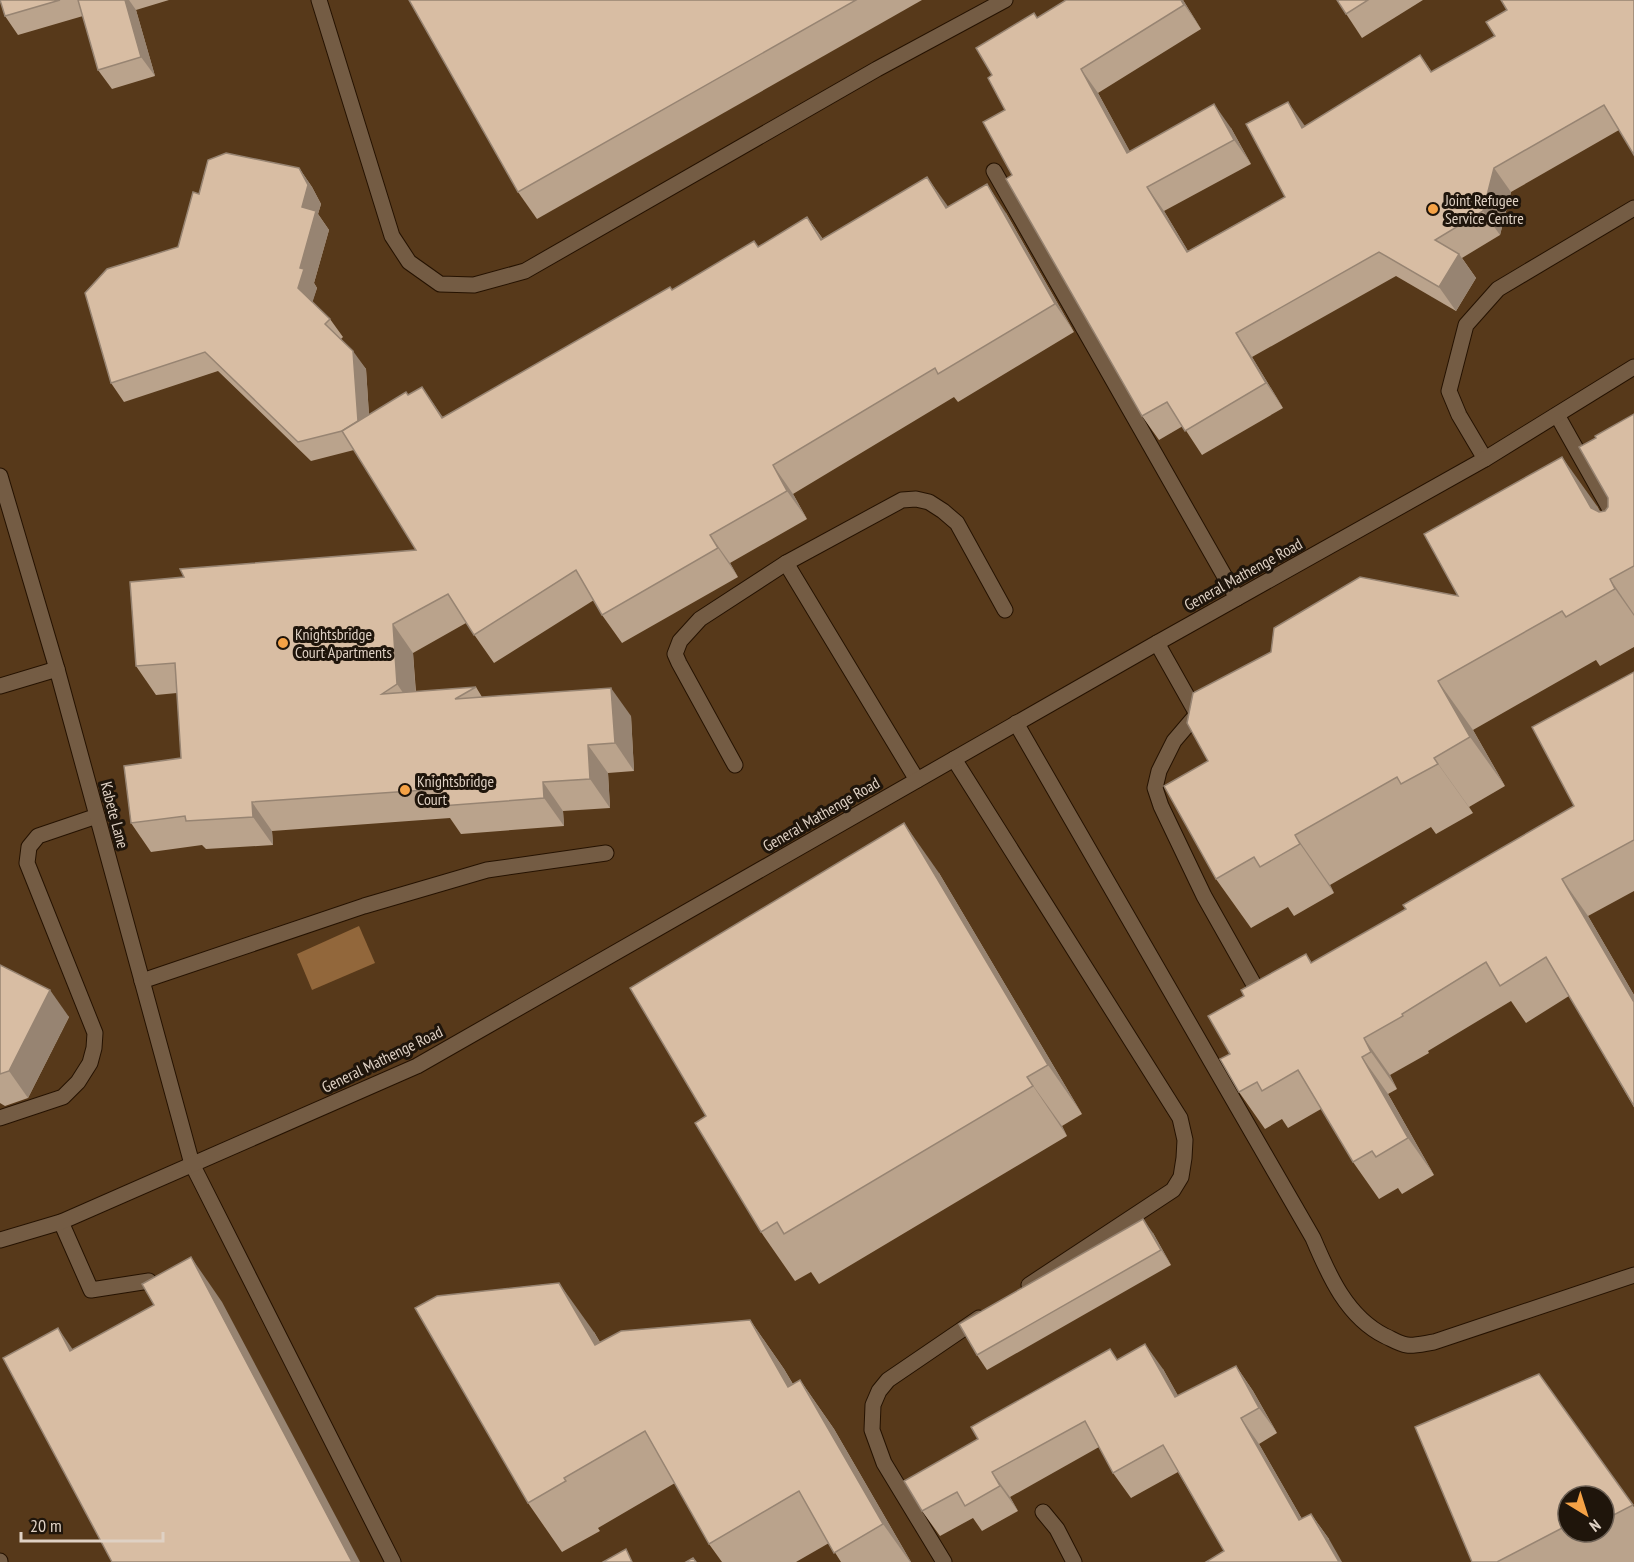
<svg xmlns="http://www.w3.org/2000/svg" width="1634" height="1562" font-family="'PT Sans Narrow',sans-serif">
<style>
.green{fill:#57391a;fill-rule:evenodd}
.water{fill:#92673b}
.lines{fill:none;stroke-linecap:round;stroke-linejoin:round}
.service-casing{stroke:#251200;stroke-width:17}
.minor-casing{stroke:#251200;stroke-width:17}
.service{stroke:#745c44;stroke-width:15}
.minor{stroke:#745c44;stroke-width:15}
.wall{fill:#baa38c;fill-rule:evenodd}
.shaded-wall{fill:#978472}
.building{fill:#d8bda3;stroke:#978472;stroke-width:1.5}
.poi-dot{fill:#f5a246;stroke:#1f150b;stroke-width:2}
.labels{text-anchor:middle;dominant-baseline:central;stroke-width:6;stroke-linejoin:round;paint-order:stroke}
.poi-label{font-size:16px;fill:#dfd1c4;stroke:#1f150b;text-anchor:start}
.street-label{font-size:16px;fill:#dfd1c4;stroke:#1f150b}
</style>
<rect width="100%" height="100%" fill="#3f2a14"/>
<path class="green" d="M 0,0 L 1634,0 L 1634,1562 L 0,1562 ZM 1568,1496 L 1604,1496 L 1604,1532 L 1568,1532 Z"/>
<path class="water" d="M 359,926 L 375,963 L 312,990 L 297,954 Z"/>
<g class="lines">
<g class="service-casing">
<g id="service">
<path d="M 319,0 L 392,236 L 409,262 L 440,284 L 474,285 L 525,271 L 877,69 L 1005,0"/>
<path d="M 1485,459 L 1459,415 L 1449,391 L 1466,325 L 1498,289 L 1634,208"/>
<path d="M 786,563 L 917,780"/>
<path d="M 1157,643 L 1197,714"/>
<path d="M 0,686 L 57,669"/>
<path d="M 1201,712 L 1197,714 L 1174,741 L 1159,771 L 1155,788 L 1161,806 L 1204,896 L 1261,997"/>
<path d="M 1016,723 L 1313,1238 C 1329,1276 1347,1317 1385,1336 C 1392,1339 1399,1344 1407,1345 C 1415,1346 1426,1343 1434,1342 L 1634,1275"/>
<path d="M 954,759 L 1180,1118 L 1185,1140 L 1184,1158 L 1181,1177 L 1173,1190 L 1029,1285"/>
<path d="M 735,765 L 679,663 L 675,654 L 680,641 L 700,619 L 786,563 L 902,500 L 916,499 L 929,502 L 943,511 L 957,523 L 1005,610"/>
<path d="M 142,981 L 364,906 L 487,870 L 606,853"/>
<path d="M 0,1118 L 63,1097 L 78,1082 L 90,1063 L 94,1048 L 95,1033 L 27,863 L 29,847 L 38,836 L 97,816"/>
<path d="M 61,1222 L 91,1290 L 149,1281"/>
<path d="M 1043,1512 L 1057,1529 L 1074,1562"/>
<path d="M 0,1561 L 0,1562"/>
<path d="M 944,1562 L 884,1463 L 872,1430 L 873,1405 L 879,1391 L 888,1380 L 979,1318"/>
</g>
</g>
<g class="minor-casing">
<g id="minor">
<path d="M 994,171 L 1237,598"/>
<path d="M 1557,415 L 1634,552"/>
<path d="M 0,476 L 57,669 L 192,1164 L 393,1562"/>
<path d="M 0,1240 L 61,1222 L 417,1066 L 1157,643 L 1485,459 L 1634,367"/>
</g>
</g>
<use href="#service" class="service"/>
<use href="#minor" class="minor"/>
</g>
<g class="wall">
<path d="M 0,0 L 169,0 L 136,10 L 155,76 L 112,89 L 98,70 L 83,16 L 18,35 L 5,16 Z"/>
<path d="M 409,0 L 922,0 L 537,219 L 518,192 Z"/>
<path d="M 1183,0 L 1201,29 L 1098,93 L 1130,152 L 1231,128 L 1251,164 L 1164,211 L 1188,251 L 1285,197 L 1305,126 L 1420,55 L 1432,72 L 1634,0 L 1619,130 L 1511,192 L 1500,235 L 1462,258 L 1476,278 L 1456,311 L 1396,276 L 1252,357 L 1283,408 L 1202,455 L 1183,426 L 1159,440 L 1142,416 L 1012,175 L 1005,110 L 992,75 L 1037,18 Z"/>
<path d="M 1337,0 L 1423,0 L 1362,38 Z"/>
<path d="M 299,168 L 312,187 L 321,204 L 318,214 L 329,230 L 314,283 L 317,288 L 312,302 L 330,319 L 343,337 L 341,339 L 366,369 L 369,415 L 408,395 L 443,417 L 672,290 L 758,247 L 807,217 L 823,239 L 948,207 L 1006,213 L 1074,332 L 958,402 L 954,397 L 793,494 L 807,519 L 730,563 L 738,577 L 622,643 L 602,615 L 594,600 L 494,663 L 466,623 L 413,653 L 416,692 L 476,687 L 482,697 L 631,716 L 634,771 L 608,773 L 610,808 L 563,811 L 564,826 L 461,834 L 450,818 L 272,831 L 273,845 L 206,849 L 202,845 L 151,852 L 131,823 L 181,758 L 177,693 L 156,695 L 136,666 L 184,577 L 416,550 L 354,450 L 311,461 L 218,371 L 124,402 L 111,383 L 178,247 L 199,194 Z"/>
<path d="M 1634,414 L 1634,647 L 1600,666 L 1596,660 L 1473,730 L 1505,786 L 1469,807 L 1473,813 L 1436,834 L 1431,827 L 1330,885 L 1334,893 L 1294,916 L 1288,907 L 1251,928 L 1216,879 L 1208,761 L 1458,596 L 1597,506 L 1600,512 L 1605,511 L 1608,507 L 1608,498 L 1596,438 Z"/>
<path d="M 1634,672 L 1634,891 L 1588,916 L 1634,995 L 1634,1107 L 1569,996 L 1526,1023 L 1511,1001 L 1428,1051 L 1429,1053 L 1390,1075 L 1397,1089 L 1388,1094 L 1434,1175 L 1402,1194 L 1398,1188 L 1379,1199 L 1353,1162 L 1321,1109 L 1288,1128 L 1282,1119 L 1265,1129 L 1239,1092 L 1230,1054 L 1244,996 L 1306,954 L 1312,963 L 1406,909 L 1574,806 Z"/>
<path d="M 939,873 L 1082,1114 L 1062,1126 L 1067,1136 L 819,1284 L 811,1272 L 795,1281 L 761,1232 L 706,1116 Z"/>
<path d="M 0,965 L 69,1017 L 28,1098 L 5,1106 L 0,1103 Z"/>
<path d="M 1153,1233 L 1171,1265 L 987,1370 L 977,1355 Z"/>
<path d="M 750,1320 L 784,1369 L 793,1384 L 800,1380 L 834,1429 L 911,1562 L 841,1562 L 829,1543 L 796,1562 L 722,1562 L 709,1544 L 675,1483 L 598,1528 L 600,1531 L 562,1552 L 528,1503 L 594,1332 L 600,1342 Z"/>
<path d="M 1118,1360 L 1163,1369 L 1178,1396 L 1236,1366 L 1253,1391 L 1277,1433 L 1259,1444 L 1302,1519 L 1311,1514 L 1329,1539 L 1224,1551 L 1178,1472 L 1131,1498 L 1113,1473 L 1099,1447 L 1010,1497 L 1018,1511 L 982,1531 L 973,1518 L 940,1536 L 922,1511 L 978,1439 Z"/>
<path d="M 1539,1374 L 1634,1507 L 1634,1562 L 1472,1562 ZM 1568,1496 L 1604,1496 L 1604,1532 L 1568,1532 Z"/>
</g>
<g class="shaded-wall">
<path d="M 125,0 L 129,0 L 136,10 L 155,76 L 141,57 Z"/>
<path d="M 1181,0 L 1183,0 L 1201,29 Z"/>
<path d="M 1081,69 L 1098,93 L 1144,177 L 1127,153 Z"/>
<path d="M 1288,102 L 1305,126 L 1302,128 Z"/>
<path d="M 1214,104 L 1231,128 L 1251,164 L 1234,140 Z"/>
<path d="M 299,168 L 312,187 L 321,204 L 318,214 L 329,230 L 314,283 L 317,288 L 311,307 L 298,288 L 300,268 L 302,207 Z"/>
<path d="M 1494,168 L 1511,192 L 1500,235 L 1483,211 Z"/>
<path d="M 927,177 L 947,205 L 966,237 L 946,208 Z"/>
<path d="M 987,184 L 1006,213 L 1074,332 L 1055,304 Z"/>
<path d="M 1147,187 L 1164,211 L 1203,276 L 1187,252 Z"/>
<path d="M 807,217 L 827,245 L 821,240 Z"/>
<path d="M 1459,254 L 1476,278 L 1456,311 L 1439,287 Z"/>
<path d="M 1236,333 L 1252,357 L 1283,408 L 1266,383 Z"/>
<path d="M 353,351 L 366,369 L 371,446 L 358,428 Z"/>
<path d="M 422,387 L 442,416 L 462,446 L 442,418 Z"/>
<path d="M 1562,457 L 1597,506 L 1626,557 L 1591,508 Z"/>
<path d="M 773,465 L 793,494 L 807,519 L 787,491 Z"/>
<path d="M 710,535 L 730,563 L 738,577 L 718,548 Z"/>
<path d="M 1610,579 L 1634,614 L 1634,616 L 1615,589 Z"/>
<path d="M 393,624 L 413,653 L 417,713 L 397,684 Z"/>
<path d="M 1438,681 L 1473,730 L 1505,786 L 1470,737 Z"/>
<path d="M 611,688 L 631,716 L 634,771 L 615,743 Z"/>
<path d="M 588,745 L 608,773 L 610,808 L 590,779 Z"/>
<path d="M 1434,758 L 1469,807 L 1473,813 L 1438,764 Z"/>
<path d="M 543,782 L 563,811 L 564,826 L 544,798 Z"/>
<path d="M 252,802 L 272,831 L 273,845 L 253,817 Z"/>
<path d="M 904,823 L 939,873 L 1082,1114 L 1048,1065 Z"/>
<path d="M 1295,835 L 1330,885 L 1334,893 L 1300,844 Z"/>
<path d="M 1562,879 L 1588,916 L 1634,995 L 1634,1002 Z"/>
<path d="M 50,990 L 69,1017 L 28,1098 L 9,1071 Z"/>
<path d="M 1364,1038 L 1390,1075 L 1397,1089 L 1371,1052 Z"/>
<path d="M 1362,1057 L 1388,1094 L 1434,1175 L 1408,1138 Z"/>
<path d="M 1027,1077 L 1062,1126 L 1067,1136 L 1033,1086 Z"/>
<path d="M 1143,1219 L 1153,1233 L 1171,1265 L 1161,1250 Z"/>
<path d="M 191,1257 L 222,1302 L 360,1562 L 352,1562 Z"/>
<path d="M 559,1283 L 594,1332 L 630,1394 L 595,1345 Z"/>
<path d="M 750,1320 L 784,1369 L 823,1436 L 788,1387 Z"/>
<path d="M 58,1328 L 89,1373 L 70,1351 Z"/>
<path d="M 1145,1344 L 1163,1369 L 1193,1422 L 1175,1397 Z"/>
<path d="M 1236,1366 L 1253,1391 L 1277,1433 L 1259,1408 Z"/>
<path d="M 800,1380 L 834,1429 L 911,1562 L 910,1562 L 883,1524 Z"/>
<path d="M 1241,1418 L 1259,1444 L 1317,1545 L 1299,1520 Z"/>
<path d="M 992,1472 L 1010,1497 L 1018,1511 L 1000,1486 Z"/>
<path d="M 1311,1514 L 1329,1539 L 1342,1562 L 1339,1562 Z"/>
</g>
<g class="building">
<path d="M 0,0 L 60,0 L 5,16 Z"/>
<path d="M 78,0 L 125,0 L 141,57 L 98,70 Z"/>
<path d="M 409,0 L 856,0 L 518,192 Z"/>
<path d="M 1066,0 L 1181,0 L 1184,5 L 1081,69 L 1127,153 L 1214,104 L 1234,140 L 1147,187 L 1187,252 L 1285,197 L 1246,124 L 1288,102 L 1302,128 L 1420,55 L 1431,72 L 1495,36 L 1486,22 L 1507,10 L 1501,0 L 1634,0 L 1634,155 L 1604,105 L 1494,168 L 1483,211 L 1435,240 L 1459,254 L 1439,287 L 1379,252 L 1236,333 L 1266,383 L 1185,431 L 1167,402 L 1142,416 L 1006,179 L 1012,175 L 983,122 L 1005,110 L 988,78 L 992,75 L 976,48 L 1034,13 L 1037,18 Z"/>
<path d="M 1337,0 L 1368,0 L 1346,14 Z"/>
<path d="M 226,153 L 299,168 L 308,185 L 302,207 L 316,211 L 300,268 L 304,269 L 298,288 L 330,319 L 325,324 L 353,351 L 358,421 L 342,431 L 298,442 L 205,352 L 111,383 L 85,293 L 107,269 L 178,247 L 193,192 L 199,194 L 208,160 Z"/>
<path d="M 927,177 L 946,208 L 987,184 L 1055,304 L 938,374 L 935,368 L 773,465 L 787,491 L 710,535 L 718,548 L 602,615 L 576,570 L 474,635 L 448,594 L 393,624 L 397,684 L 382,694 L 476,687 L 455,699 L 611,688 L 615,743 L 588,745 L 590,779 L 543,782 L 544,798 L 441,806 L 440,789 L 252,802 L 253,817 L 186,821 L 185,816 L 131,823 L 124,766 L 181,758 L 175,663 L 136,666 L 130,582 L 184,577 L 180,569 L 416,550 L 342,431 L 406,392 L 408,395 L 422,387 L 442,418 L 670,287 L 672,290 L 754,241 L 758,247 L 807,217 L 821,240 Z"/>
<path d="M 1634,414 L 1634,566 L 1610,579 L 1615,589 L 1566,617 L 1562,611 L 1438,681 L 1470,737 L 1434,758 L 1438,764 L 1401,784 L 1397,777 L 1295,835 L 1300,844 L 1260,867 L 1254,857 L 1216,879 L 1164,786 L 1208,761 L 1187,723 L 1193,693 L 1271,652 L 1274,628 L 1360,577 L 1458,596 L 1424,534 L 1562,457 L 1591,508 L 1599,512 L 1605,511 L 1608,507 L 1608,498 L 1579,447 L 1596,438 L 1595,436 Z"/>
<path d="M 1634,672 L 1634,840 L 1562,879 L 1634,1002 L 1634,1106 L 1546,957 L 1500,986 L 1486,962 L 1402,1014 L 1403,1016 L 1364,1038 L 1371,1052 L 1362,1057 L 1408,1138 L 1376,1157 L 1372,1151 L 1353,1162 L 1298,1070 L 1262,1091 L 1257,1082 L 1239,1092 L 1220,1059 L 1230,1054 L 1208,1016 L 1244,996 L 1241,990 L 1306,954 L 1311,963 L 1406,909 L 1403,905 L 1574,806 L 1532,727 Z"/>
<path d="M 904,823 L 1048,1065 L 1027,1077 L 1033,1086 L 784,1234 L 777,1222 L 761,1232 L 695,1123 L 706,1116 L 630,988 Z"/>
<path d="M 0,965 L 50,990 L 9,1071 L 0,1074 Z"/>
<path d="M 1143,1219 L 1161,1250 L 977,1355 L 959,1324 Z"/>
<path d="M 191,1257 L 352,1562 L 112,1562 L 3,1358 L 58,1328 L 70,1351 L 154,1305 L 142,1284 Z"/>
<path d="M 559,1283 L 595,1345 L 621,1331 L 750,1320 L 788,1387 L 800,1380 L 883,1524 L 834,1553 L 799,1491 L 709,1544 L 645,1431 L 564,1478 L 566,1481 L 528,1503 L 415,1308 L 437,1296 Z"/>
<path d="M 1145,1344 L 1175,1397 L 1236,1366 L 1259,1408 L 1241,1418 L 1299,1520 L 1311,1514 L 1339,1562 L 1206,1562 L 1224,1551 L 1163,1445 L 1113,1473 L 1085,1421 L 992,1472 L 1000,1486 L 965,1506 L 957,1492 L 922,1511 L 904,1481 L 978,1439 L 971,1427 L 1110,1349 L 1117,1360 Z"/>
<path d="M 1539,1374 L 1633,1505 L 1604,1520 L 1604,1496 L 1568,1496 L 1568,1525 L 1497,1562 L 1472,1562 L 1415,1427 Z"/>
<path d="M 1574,1532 L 1582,1532 L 1576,1535 Z"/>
<path d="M 626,1549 L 632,1562 L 603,1562 Z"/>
<path d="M 693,1558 L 696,1562 L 686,1562 Z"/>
</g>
<g class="poi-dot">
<circle cx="1433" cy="209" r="6"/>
<circle cx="283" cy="643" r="6"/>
<circle cx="405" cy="790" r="6"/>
</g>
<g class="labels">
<g class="poi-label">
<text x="1445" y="200">Joint Refugee<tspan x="1445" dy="18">Service Centre</tspan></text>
<text x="295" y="634">Knightsbridge<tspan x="295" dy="18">Court Apartments</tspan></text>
<text x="417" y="781">Knightsbridge<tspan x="417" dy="18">Court</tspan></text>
</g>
<g class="street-label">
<text transform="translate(1243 574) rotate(-29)">General Mathenge Road</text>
<text transform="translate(821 814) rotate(-30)">General Mathenge Road</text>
<text transform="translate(115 815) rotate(75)">Kabete Lane</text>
<text transform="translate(382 1059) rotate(-26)">General Mathenge Road</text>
</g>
</g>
<g transform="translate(1586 1514) rotate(142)"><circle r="28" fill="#1f150b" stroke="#6c6055" stroke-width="1.5"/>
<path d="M0-4.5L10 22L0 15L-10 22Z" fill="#f5a246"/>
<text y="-9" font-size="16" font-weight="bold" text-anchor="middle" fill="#dfd1c4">N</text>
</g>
<path d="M21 1532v9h142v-9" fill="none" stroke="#dfd1c4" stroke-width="3"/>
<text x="30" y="1532" font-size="18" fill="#dfd1c4" stroke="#1f150b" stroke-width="4.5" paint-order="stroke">20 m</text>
</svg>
